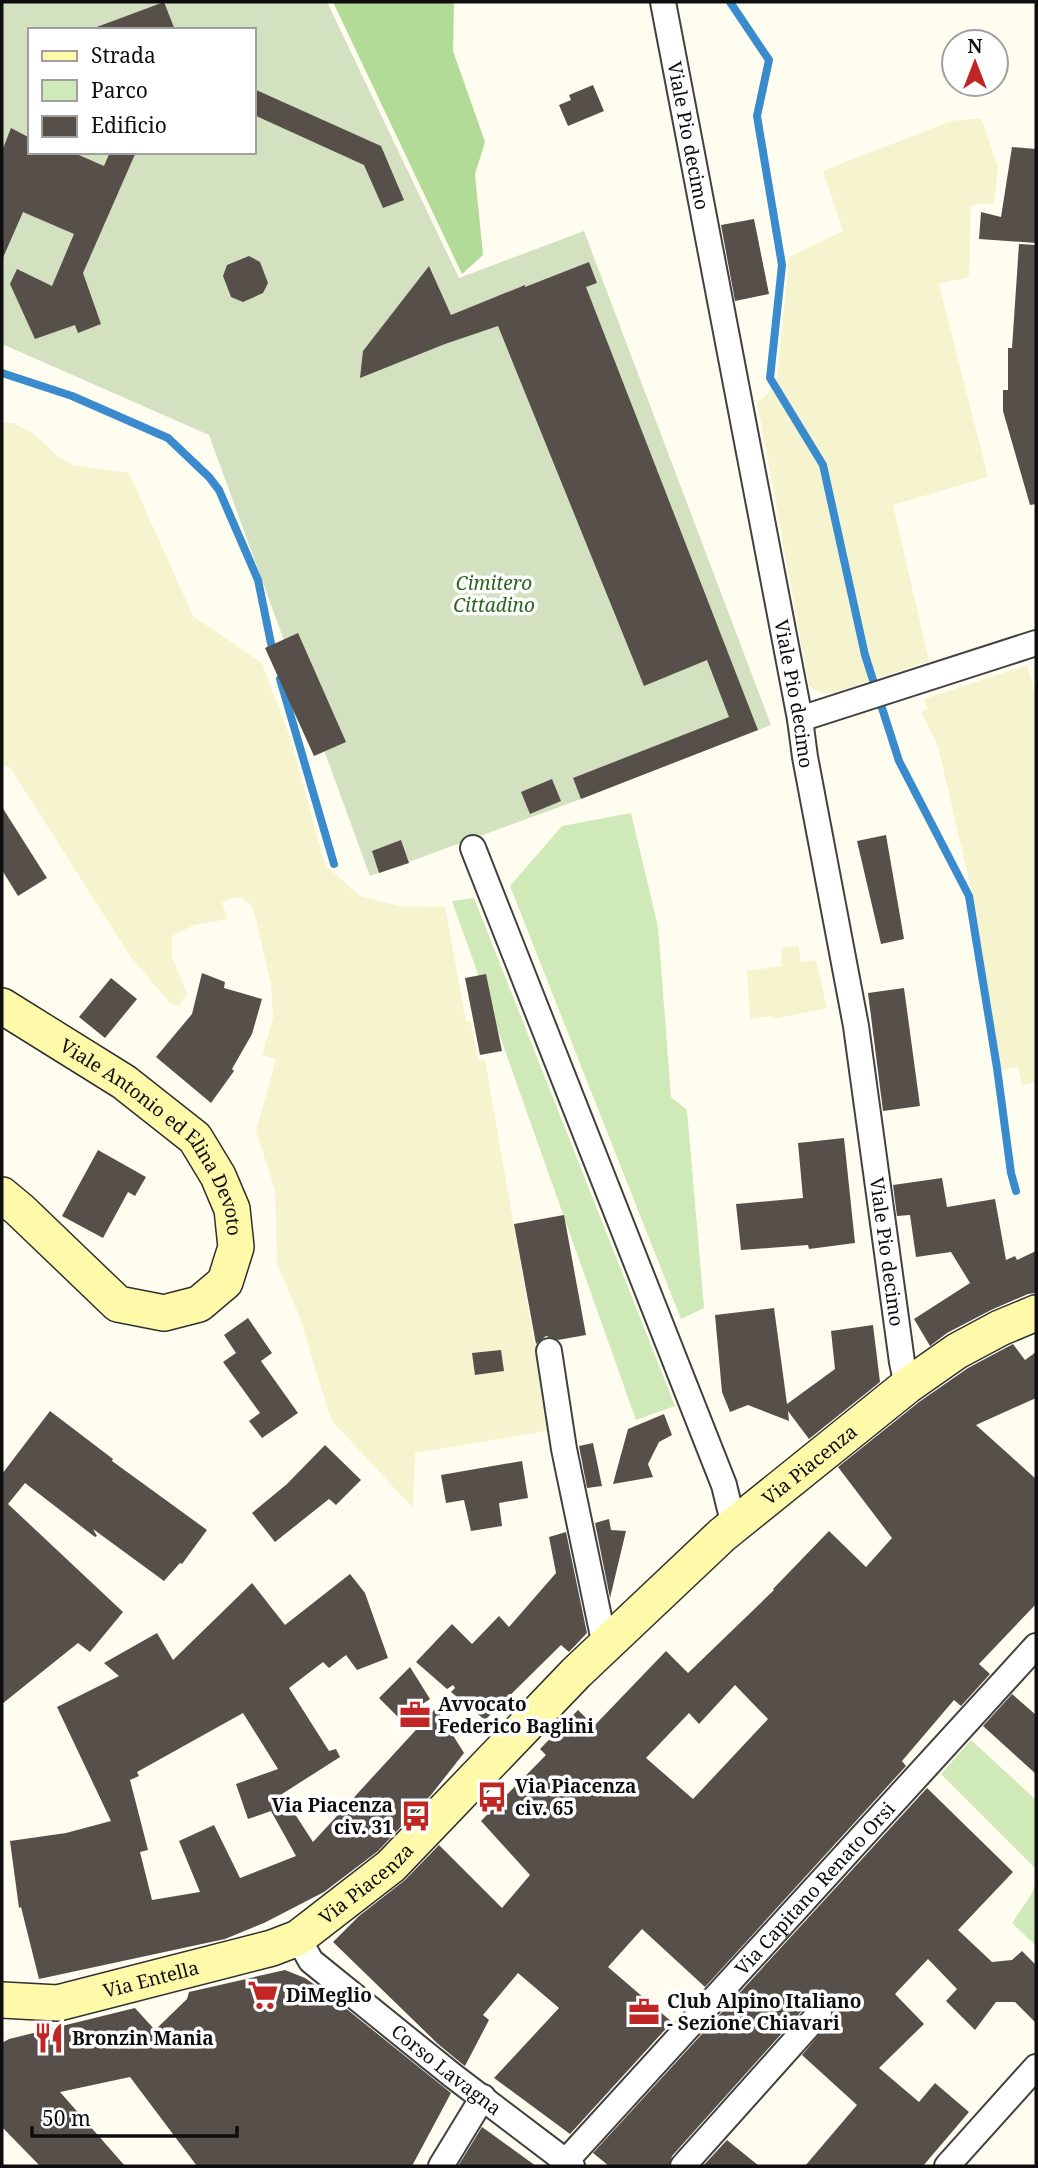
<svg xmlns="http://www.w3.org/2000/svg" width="1038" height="2168" font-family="'Noto Serif',serif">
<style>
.farmland{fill:#f5f4cf}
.green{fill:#cfeab8}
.forest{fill:#b2db97}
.cemetery{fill:#d4e1c0;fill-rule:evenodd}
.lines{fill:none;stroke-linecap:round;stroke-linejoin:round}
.stream{stroke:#398bce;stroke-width:8}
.building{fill:#57504a;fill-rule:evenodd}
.street-casing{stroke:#414141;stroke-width:28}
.secondary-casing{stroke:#303030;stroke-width:38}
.street{stroke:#fff;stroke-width:24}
.secondary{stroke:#fffaaa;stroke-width:35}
.labels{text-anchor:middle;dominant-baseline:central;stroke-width:7;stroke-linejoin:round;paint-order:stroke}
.street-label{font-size:19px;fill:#0e0e0e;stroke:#fff}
.park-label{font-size:19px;font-style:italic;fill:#28661d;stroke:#fff}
.poi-label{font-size:19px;font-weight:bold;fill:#0e0e0e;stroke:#fff;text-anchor:start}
</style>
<rect width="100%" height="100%" fill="#fffdef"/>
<g class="farmland">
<path d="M 981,118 L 998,167 L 994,203 L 971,205 L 969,277 L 939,284 L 988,477 L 893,505 L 929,661 L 834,693 L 821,693 L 809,686 L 757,401 L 765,397 L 777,381 L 789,257 L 843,231 L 823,171 L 951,121 Z"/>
<path d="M 2,423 L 13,423 L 34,434 L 59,457 L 73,465 L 129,473 L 193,616 L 262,663 L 291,740 L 325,865 L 360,896 L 399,906 L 445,907 L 466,1021 L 471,1021 L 478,1059 L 485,1060 L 535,1347 L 539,1347 L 553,1430 L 415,1453 L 413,1508 L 331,1420 L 299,1315 L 277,1264 L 275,1190 L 256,1131 L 276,1059 L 262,1055 L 273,1018 L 271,984 L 253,908 L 242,897 L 228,899 L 222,903 L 228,919 L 194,925 L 172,936 L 172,956 L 187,994 L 179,1006 L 170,1003 L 130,956 L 11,769 L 2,763 Z"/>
<path d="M 1027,665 L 1036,696 L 1036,1082 L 1022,1085 L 1018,1067 L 1001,1070 L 975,906 L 938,746 L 921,712 L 928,709 L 924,699 Z"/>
<path d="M 798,946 L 801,962 L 816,960 L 827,1008 L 773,1019 L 772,1016 L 750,1019 L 747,971 L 782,966 L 781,948 Z"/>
</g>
<g class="green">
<path d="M 631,813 L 658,927 L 671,1097 L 687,1110 L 704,1308 L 681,1319 L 510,886 L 562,826 Z"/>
<path d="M 474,898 L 675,1406 L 636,1420 L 452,901 Z"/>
<path d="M 971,1740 L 1036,1800 L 1036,1869 L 941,1774 Z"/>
<path d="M 1036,1883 L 1036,1946 L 1012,1923 L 1031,1895 Z"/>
</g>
<path class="forest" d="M 333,2 L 454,2 L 453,51 L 485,142 L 475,174 L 483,255 L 462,274 Z"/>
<path class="cemetery" d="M 2,2 L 327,2 L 459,278 L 584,231 L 771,725 L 581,799 L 370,876 L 209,435 L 2,344 ZM 30,30 L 254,30 L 254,152 L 30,152 Z"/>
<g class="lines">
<g class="stream">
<path d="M 730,2 L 769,60 L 757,116 L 782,265 L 770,378 L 823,465 L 865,655 L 899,761 L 969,896 L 997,1068 L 1011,1173 L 1016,1191"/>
<path d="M 2,373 L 72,396 L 168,438 L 209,477 L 219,490 L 258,580 L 273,653"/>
<path d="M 280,679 L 334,864"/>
</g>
</g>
<g class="building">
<path d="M 164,2 L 175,30 L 94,30 L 94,28 Z"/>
<path d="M 593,85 L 604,111 L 568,126 L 559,105 L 571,100 L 569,95 Z"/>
<path d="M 254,89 L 381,146 L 404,200 L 383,208 L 364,165 L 254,115 Z"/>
<path d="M 11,128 L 30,138 L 30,152 L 72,152 L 104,166 L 110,152 L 136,152 L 83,273 L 101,324 L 78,333 L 75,325 L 35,339 L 10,284 L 17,269 L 52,286 L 74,234 L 23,212 L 2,260 L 2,151 Z"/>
<path d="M 1012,147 L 1036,149 L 1036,243 L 979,239 L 981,212 L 1001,217 Z"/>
<path d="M 754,219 L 769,294 L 735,301 L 721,225 Z"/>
<path d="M 1019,244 L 1036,245 L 1036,504 L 1030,505 L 1003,411 L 1003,390 L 1008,390 L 1008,348 L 1012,348 Z"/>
<path d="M 249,256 L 260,262 L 268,283 L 263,293 L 243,302 L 231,297 L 223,276 L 227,265 Z"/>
<path d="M 589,262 L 597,283 L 586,287 L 758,730 L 581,799 L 573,778 L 729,717 L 707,660 L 644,686 L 498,326 L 445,344 L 360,378 L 363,351 L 429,266 L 451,315 L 525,285 L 525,287 Z"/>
<path d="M 298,633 L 346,742 L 314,756 L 265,648 Z"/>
<path d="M 552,779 L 561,801 L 530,814 L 521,792 Z"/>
<path d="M 2,807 L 47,878 L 18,896 L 2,870 Z"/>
<path d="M 886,835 L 904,939 L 881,944 L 857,841 Z"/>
<path d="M 401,840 L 409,863 L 379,873 L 372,851 Z"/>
<path d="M 202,973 L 225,982 L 224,988 L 262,999 L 252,1034 L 232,1069 L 234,1071 L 211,1103 L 156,1057 L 192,1014 Z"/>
<path d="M 486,974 L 502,1051 L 480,1055 L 465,978 Z"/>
<path d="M 111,978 L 137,999 L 105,1038 L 79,1017 Z"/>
<path d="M 904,988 L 920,1106 L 883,1111 L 868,993 Z"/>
<path d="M 844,1138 L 855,1243 L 809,1249 L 808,1245 L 741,1250 L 736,1204 L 803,1198 L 798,1143 Z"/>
<path d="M 98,1150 L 146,1177 L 135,1196 L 128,1192 L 103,1238 L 62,1216 Z"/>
<path d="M 942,1178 L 947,1207 L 995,1199 L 1006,1260 L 1015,1256 L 1017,1260 L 1036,1251 L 1036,1293 L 1028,1294 L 991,1310 L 947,1333 L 930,1346 L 914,1319 L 970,1283 L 951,1252 L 916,1257 L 910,1215 L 897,1216 L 893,1185 Z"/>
<path d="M 564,1215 L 586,1335 L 558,1340 L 546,1336 L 536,1344 L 514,1224 Z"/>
<path d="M 774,1308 L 787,1404 L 835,1369 L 831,1331 L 873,1325 L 880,1382 L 809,1439 L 788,1411 L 789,1421 L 748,1405 L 730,1412 L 722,1392 L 715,1315 Z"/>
<path d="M 248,1318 L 272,1353 L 261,1361 L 298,1413 L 262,1438 L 249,1421 L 260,1413 L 223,1362 L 236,1353 L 224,1335 Z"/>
<path d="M 1013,1344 L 1025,1360 L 1036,1352 L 1036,1398 L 976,1425 L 1036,1479 L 1036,1604 L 979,1664 L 990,1674 L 961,1706 L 954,1700 L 902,1761 L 906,1766 L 705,1987 L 642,1929 L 608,1967 L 672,2022 L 570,2134 L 494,2078 L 559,2008 L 518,1973 L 483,2015 L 489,2020 L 465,2066 L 461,2063 L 438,2044 L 333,1942 L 359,1916 L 405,1880 L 439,1845 L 502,1908 L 530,1875 L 481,1821 L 546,1755 L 540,1749 L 578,1710 L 594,1726 L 666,1651 L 688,1673 L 774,1590 L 773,1589 L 829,1531 L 866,1567 L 892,1538 L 838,1467 L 919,1402 L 968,1368 ZM 735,1685 L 768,1719 L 693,1799 L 646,1758 L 689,1713 L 699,1724 Z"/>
<path d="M 501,1350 L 504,1371 L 475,1375 L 472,1353 Z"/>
<path d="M 50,1411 L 113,1459 L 112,1461 L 207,1530 L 182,1564 L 180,1563 L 164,1581 L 93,1529 L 97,1536 L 95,1537 L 25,1483 L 8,1504 L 123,1612 L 90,1652 L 78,1643 L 2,1704 L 2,1474 Z"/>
<path d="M 664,1414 L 672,1435 L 659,1442 L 648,1464 L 653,1477 L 613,1484 L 628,1429 Z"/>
<path d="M 593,1443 L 602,1486 L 587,1488 L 579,1446 Z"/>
<path d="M 325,1445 L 361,1480 L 336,1505 L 329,1499 L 275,1542 L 252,1513 L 287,1484 Z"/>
<path d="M 522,1461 L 528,1498 L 499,1503 L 502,1526 L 471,1531 L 464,1500 L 446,1503 L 441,1475 Z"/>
<path d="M 609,1519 L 611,1530 L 626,1531 L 610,1598 L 595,1523 Z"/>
<path d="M 566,1532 L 587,1633 L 569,1652 L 561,1645 L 485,1720 L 451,1692 L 455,1688 L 453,1685 L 447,1689 L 416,1662 L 452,1624 L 472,1644 L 499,1616 L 509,1627 L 556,1573 L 549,1537 Z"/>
<path d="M 350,1574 L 365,1593 L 388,1658 L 357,1670 L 346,1655 L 329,1668 L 323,1662 L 289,1688 L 329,1751 L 336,1749 L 340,1757 L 282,1794 L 313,1842 L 436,1708 L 464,1753 L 431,1795 L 378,1851 L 324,1892 L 264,1923 L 225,1939 L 39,1979 L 21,1907 L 19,1908 L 10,1841 L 66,1833 L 111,1821 L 57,1707 L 119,1676 L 104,1663 L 157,1633 L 173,1660 L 252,1583 L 285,1625 ZM 243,1713 L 278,1769 L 236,1784 L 248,1819 L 271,1811 L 296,1856 L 240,1878 L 214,1825 L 179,1841 L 200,1892 L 152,1900 L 140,1852 L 148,1850 L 130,1780 L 139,1776 L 137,1772 Z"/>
<path d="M 410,1667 L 430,1699 L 400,1719 L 379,1698 Z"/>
<path d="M 1012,1694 L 1036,1715 L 1036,1774 L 983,1726 Z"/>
<path d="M 927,1788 L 1013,1872 L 958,1930 L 992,1962 L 1012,1960 L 1022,1951 L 1036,1965 L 1036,2023 L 1015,2002 L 996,2002 L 975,2030 L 946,2001 L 957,1989 L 928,1959 L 895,1994 L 924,2024 L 879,2068 L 919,2102 L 935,2083 L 969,2112 L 923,2166 L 805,2166 L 857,2105 L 802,2055 L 833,2018 L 833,2009 L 828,2003 L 821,1999 L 814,2000 L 808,2004 L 672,2156 L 669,2166 L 609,2166 L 593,2153 Z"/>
<path d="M 285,1970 L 305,1978 L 328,1994 L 451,2093 L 412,2166 L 197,2166 L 130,2077 L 60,2092 L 125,2166 L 40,2166 L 2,2127 L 2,2043 L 9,2039 L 135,2008 L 155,2030 L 187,1999 L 189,1992 Z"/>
<path d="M 482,2127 L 489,2132 L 536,2166 L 458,2166 Z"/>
<path d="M 727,2140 L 759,2166 L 703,2166 Z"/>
</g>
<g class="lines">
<g class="street-casing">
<g id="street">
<path id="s1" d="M 663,2 L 800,719 L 805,757 L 856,1026 L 902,1362 L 907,1386"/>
<path d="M 800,719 L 1036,643"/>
<path d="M 473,848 L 724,1485 L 734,1526"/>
<path d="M 549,1351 L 564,1449 L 605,1646"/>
<path id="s2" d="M 298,1938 L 311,1961 L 452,2075 L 572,2166"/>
<path id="s3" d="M 566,2161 L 1036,1646"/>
<path d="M 441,2166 L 483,2097"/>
<path d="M 683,2166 L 819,2014"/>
<path d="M 947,2166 L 1036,2067"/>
</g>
</g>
<g class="secondary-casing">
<g id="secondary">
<path id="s4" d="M 2,1006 L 124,1082 L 195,1138 L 218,1176 L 232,1209 L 236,1247 L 225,1282 L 199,1304 L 164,1313 L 118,1304 L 20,1210 L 2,1195"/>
<path id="s5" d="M 2,2000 L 58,2003 L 272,1948 L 298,1938 L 391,1866 L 576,1673 L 722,1535 L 907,1386 L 957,1351 L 1000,1328 L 1036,1313"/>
</g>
</g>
<use href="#street" class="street"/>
<use href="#secondary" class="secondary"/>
</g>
<defs>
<g id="office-bare" transform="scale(2.415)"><path d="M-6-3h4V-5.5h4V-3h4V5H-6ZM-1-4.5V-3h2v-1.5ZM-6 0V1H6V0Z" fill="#bf2624" stroke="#fff" stroke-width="2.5" paint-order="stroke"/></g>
<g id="bus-bare" transform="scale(2.415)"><path d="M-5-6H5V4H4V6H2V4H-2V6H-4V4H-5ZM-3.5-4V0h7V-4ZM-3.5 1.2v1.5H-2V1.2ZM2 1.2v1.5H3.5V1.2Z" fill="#bf2624" stroke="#fff" stroke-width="2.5" paint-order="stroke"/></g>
<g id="supermarket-bare" transform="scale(2.415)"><path d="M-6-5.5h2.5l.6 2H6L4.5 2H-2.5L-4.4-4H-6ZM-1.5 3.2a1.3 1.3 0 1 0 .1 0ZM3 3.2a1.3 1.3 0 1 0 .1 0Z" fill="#bf2624" stroke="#fff" stroke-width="2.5" paint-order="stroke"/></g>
<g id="restaurant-bare" transform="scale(2.415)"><path d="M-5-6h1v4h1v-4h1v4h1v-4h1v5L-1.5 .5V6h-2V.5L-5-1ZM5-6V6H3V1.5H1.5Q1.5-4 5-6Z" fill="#bf2624" stroke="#fff" stroke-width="2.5" paint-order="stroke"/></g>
</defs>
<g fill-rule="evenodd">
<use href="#office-bare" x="415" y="1715"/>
<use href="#bus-bare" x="492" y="1797"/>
<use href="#bus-bare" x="416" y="1816"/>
<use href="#supermarket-bare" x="263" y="1995"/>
<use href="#office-bare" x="644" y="2012"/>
<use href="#restaurant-bare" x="49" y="2038"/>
</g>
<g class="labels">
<g class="street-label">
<text stroke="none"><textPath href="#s1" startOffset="136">Viale Pio decimo</textPath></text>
<text stroke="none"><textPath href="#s1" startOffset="704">Viale Pio decimo</textPath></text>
<text stroke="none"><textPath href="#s4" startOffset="206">Viale Antonio ed Elina Devoto</textPath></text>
<text stroke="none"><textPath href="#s1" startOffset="1270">Viale Pio decimo</textPath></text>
<text stroke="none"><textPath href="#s5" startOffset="1003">Via Piacenza</textPath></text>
<text stroke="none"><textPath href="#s5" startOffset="392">Via Piacenza</textPath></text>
<text stroke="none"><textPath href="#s3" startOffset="369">Via Capitano Renato Orsi</textPath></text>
<text stroke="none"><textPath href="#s5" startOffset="152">Via Entella</textPath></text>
<text stroke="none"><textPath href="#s2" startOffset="200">Corso Lavagna</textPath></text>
</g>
<g class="park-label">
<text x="494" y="583">Cimitero<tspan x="494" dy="22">Cittadino</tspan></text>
</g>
<g class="poi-label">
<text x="438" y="1704">Avvocato<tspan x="438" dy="22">Federico Baglini</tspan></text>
<text x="515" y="1786">Via Piacenza<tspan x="515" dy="22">civ. 65</tspan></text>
<text x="393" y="1805" text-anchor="end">Via Piacenza<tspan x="393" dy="22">civ. 31</tspan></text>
<text x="286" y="1995">DiMeglio</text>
<text x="667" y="2001">Club Alpino Italiano<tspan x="667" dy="22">- Sezione Chiavari</tspan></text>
<text x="72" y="2038">Bronzin Mania</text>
</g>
</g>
<rect width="1038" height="2168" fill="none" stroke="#0e0e0e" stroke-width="7"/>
<rect x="28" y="28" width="228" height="126" fill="#ffffff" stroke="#9f9f9f" stroke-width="2"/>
<rect x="42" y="51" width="35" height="10" fill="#fffaaa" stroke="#9f9f9f" stroke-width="2"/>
<text x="91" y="63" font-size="21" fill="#0e0e0e">Strada</text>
<rect x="42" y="80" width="35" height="21" fill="#cfeab8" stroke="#9f9f9f" stroke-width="2"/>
<text x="91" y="98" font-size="21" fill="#0e0e0e">Parco</text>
<rect x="42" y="116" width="35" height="21" fill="#57504a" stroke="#9f9f9f" stroke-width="2"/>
<text x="91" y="133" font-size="21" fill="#0e0e0e">Edificio</text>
<g transform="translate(975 63)"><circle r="33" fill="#ffffff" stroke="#9f9f9f" stroke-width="2"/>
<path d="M0-5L12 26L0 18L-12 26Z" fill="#bf2624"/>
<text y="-10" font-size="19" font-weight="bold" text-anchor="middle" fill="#0e0e0e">N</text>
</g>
<path d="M32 2126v10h205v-10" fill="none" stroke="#0e0e0e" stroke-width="3.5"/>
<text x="42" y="2126" font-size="21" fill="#0e0e0e" stroke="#ffffff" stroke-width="5" paint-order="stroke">50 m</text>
</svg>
